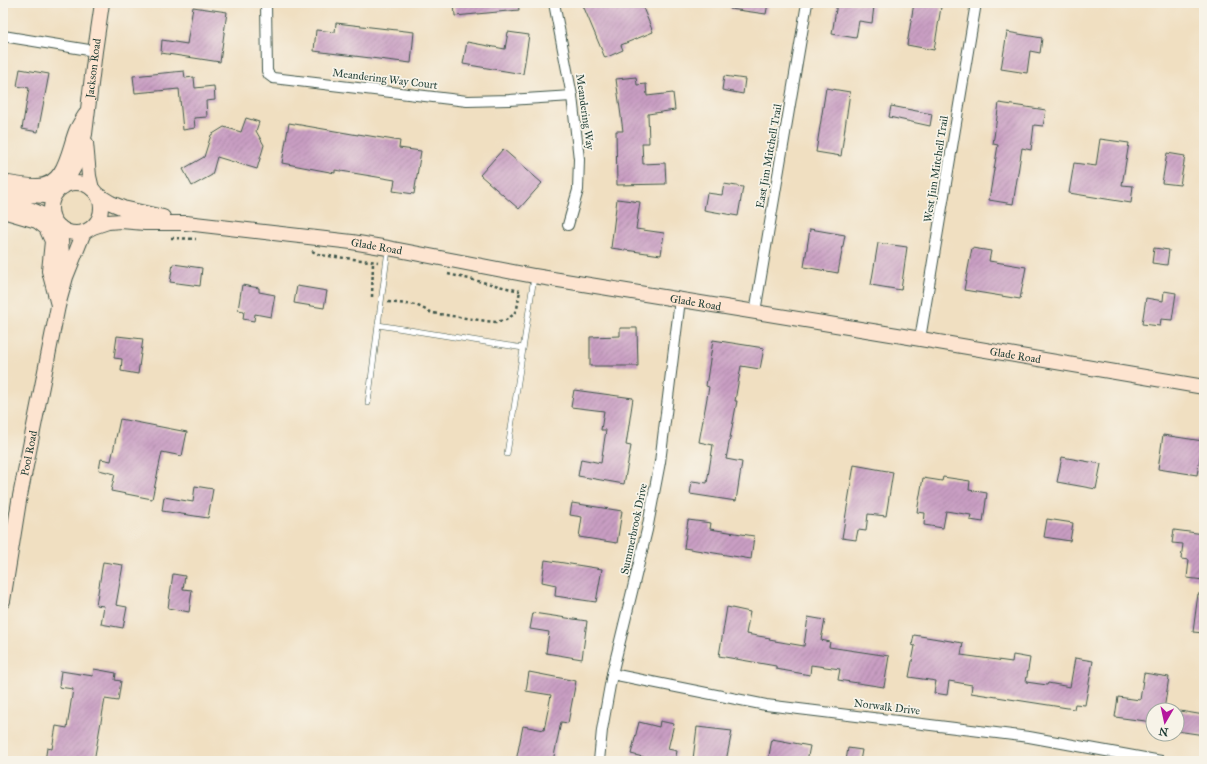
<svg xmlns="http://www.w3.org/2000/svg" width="1207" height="764" font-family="'IM FELL Great Primer',serif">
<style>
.building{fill:url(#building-hatch)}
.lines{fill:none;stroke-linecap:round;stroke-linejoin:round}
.lane-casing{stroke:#3e5549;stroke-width:6}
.street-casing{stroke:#3e5549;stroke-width:12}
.secondary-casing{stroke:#3e5549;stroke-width:16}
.path{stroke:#3e5549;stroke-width:2.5;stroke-dasharray:3 3;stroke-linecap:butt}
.lane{stroke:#fff;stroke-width:5}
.street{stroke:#fff;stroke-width:10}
.secondary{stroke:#fde4d0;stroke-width:14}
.labels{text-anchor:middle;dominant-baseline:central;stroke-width:3.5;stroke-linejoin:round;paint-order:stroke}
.street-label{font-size:11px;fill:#1f3d34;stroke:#f7f3e8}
</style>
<defs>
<pattern id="building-hatch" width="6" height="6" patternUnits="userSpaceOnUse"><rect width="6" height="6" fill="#c99ec3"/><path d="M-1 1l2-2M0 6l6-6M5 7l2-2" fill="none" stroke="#a3829f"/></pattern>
</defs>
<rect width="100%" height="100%" fill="#f7f3e8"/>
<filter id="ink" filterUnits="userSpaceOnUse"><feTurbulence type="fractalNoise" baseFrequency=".025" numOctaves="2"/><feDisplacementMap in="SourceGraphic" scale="8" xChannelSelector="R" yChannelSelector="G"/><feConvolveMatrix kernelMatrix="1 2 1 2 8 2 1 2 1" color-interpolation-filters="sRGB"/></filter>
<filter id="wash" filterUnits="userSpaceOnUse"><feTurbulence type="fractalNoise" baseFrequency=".012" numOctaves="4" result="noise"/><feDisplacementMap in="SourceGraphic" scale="16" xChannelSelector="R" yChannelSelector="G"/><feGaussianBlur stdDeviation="0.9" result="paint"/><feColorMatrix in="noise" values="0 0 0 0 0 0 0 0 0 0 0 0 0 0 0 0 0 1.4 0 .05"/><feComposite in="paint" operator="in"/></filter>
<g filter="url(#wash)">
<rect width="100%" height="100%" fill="#f0dfc1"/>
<g id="blocks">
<g class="building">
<path d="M 454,3 L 518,3 L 519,10 L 455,16 Z"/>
<path d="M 582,3 L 641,3 L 653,32 L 621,45 L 623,50 L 605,58 Z"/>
<path d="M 731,3 L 768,3 L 766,14 L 730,9 Z"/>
<path d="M 837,3 L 853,3 L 874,6 L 872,23 L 859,21 L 856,38 L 832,34 Z"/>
<path d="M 914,3 L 941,7 L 934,50 L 907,45 Z"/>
<path d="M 193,7 L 227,12 L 220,62 L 161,53 L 162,40 L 187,44 Z"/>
<path d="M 336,23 L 414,32 L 411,63 L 314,51 L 316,30 L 335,32 Z"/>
<path d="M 508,32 L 529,35 L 523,74 L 463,64 L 467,42 L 505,49 Z"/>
<path d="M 1007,32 L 1042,38 L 1040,53 L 1030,51 L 1027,73 L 1001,69 Z"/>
<path d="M 20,69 L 49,74 L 38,132 L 22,129 L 29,88 L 17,86 Z"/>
<path d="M 184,71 L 185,78 L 194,77 L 195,88 L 214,86 L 215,100 L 206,101 L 207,117 L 194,118 L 195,128 L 183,130 L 179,89 L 135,93 L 133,76 Z"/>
<path d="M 724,76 L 745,79 L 743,94 L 722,90 Z"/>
<path d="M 636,77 L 637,85 L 646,84 L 647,96 L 673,93 L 675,110 L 648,114 L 649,143 L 642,143 L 643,164 L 665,163 L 666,184 L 617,185 L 616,131 L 623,131 L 616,79 Z"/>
<path d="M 826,88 L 850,92 L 841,156 L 816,152 Z"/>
<path d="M 999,103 L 1046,110 L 1043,126 L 1034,125 L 1031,150 L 1022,148 L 1013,204 L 989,200 L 998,145 L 993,144 Z"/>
<path d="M 891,106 L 932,114 L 930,126 L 889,117 Z"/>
<path d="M 246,118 L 259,122 L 256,131 L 264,145 L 257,169 L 217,157 L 212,175 L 192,186 L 183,169 L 204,157 L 211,135 L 224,127 L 241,132 Z"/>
<path d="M 289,123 L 358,135 L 358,134 L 400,141 L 399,148 L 421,151 L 414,194 L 393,191 L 395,180 L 335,170 L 335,173 L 282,163 Z"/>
<path d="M 1100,139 L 1129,143 L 1122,185 L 1133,186 L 1131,203 L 1069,193 L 1074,163 L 1096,166 Z"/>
<path d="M 503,149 L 542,183 L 519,209 L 480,175 Z"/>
<path d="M 1167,153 L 1185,156 L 1180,185 L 1162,183 Z"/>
<path d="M 724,184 L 743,187 L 738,216 L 704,210 L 707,193 L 722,195 Z"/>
<path d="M 617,199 L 640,202 L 636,229 L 664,233 L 661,255 L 611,248 Z"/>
<path d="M 810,229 L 845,235 L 838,273 L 804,267 Z"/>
<path d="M 878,243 L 907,247 L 901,290 L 871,285 Z"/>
<path d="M 972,248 L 991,251 L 989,261 L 1026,267 L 1020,299 L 964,290 Z"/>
<path d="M 1154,248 L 1169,250 L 1167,265 L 1152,263 Z"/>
<path d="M 173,264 L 202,268 L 200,286 L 170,282 Z"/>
<path d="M 242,285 L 259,288 L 259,292 L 275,295 L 271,317 L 255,314 L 254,321 L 243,319 L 244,311 L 238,310 Z"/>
<path d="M 297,286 L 327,291 L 324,308 L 294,303 Z"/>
<path d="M 1164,291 L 1176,293 L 1172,320 L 1161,319 L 1160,326 L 1142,324 L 1146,298 L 1163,301 Z"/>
<path d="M 620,328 L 637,328 L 638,366 L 590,366 L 590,337 L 620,336 Z"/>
<path d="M 117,336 L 143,339 L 138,374 L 121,371 L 122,359 L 114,358 Z"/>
<path d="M 713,340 L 764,348 L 760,369 L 741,366 L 735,401 L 737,401 L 726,459 L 742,462 L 736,501 L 690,494 L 692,481 L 707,483 L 713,445 L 699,442 L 709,387 L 706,386 Z"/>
<path d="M 574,390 L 633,398 L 626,445 L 631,446 L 624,484 L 578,476 L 581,459 L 601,463 L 606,430 L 601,430 L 604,411 L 571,407 Z"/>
<path d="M 120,419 L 187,432 L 182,456 L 162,452 L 152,499 L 111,491 L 115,474 L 99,470 L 101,459 L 111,461 Z"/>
<path d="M 1163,435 L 1203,441 L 1197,475 L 1158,469 Z"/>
<path d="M 1062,457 L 1101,464 L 1096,489 L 1057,482 Z"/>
<path d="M 854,465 L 893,472 L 886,516 L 868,514 L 866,531 L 858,530 L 856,540 L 842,538 Z"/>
<path d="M 943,477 L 970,481 L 969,490 L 987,493 L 983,522 L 970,520 L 971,515 L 946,511 L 943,528 L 924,525 L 925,513 L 917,512 L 923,478 L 942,481 Z"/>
<path d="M 195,486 L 213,489 L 208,518 L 162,511 L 164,497 L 193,502 Z"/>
<path d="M 572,503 L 622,511 L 617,543 L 579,537 L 582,517 L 570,515 Z"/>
<path d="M 1047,519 L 1073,523 L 1070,541 L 1044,537 Z"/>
<path d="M 688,520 L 711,523 L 710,529 L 754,536 L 751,559 L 684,548 Z"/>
<path d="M 1174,530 L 1204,534 L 1204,580 L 1187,578 L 1189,560 L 1181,559 L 1183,544 L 1172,543 Z"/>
<path d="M 545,560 L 602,569 L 596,602 L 555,596 L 556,585 L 542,582 Z"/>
<path d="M 103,562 L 123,565 L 116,605 L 127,607 L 123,628 L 101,624 L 104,606 L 96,605 Z"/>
<path d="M 173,574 L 185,576 L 183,589 L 192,590 L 189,612 L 168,608 Z"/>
<path d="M 1198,594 L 1204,594 L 1204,633 L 1193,632 Z"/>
<path d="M 727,607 L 750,612 L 746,634 L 770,638 L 769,640 L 804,646 L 808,617 L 825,620 L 821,640 L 830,642 L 829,647 L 889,656 L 884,687 L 838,680 L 840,669 L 811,665 L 810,675 L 776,669 L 776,666 L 719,656 Z"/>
<path d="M 533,613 L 587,621 L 582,659 L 546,653 L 549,632 L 530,629 Z"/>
<path d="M 914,635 L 963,643 L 961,655 L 1012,662 L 1013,655 L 1030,658 L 1026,682 L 1047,685 L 1048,683 L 1070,687 L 1075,658 L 1093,661 L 1085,705 L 1075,704 L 1074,709 L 971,693 L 972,685 L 949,681 L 947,695 L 934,693 L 936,681 L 909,677 L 915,646 L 912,645 Z"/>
<path d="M 94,669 L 116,673 L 115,680 L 121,681 L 118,701 L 105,699 L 94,761 L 45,761 L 47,748 L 52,749 L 56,726 L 67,728 L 73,689 L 59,687 L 61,671 L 93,676 Z"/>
<path d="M 529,672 L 576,681 L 568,723 L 561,722 L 553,761 L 516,761 L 523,726 L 544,730 L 551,695 L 526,691 Z"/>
<path d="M 1144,673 L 1169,677 L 1164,710 L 1153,710 L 1153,722 L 1115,717 L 1118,697 L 1140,700 Z"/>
<path d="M 1180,711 L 1204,715 L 1204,735 L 1177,731 Z"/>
<path d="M 660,721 L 674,724 L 668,749 L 677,751 L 675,761 L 659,761 L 631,754 L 639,722 L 659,727 Z"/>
<path d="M 697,727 L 732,731 L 726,761 L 704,761 L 693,759 Z"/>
<path d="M 772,739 L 810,746 L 807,761 L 768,761 Z"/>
<path d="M 848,748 L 862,750 L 860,761 L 846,761 Z"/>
</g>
</g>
</g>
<g filter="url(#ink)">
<use href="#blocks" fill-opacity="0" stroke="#3e5549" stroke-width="1"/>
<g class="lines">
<g class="lane-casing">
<g id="lane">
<path d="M 388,250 L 378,325 L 523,348"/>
<path d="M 368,403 L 378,325"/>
<path d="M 507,454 L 534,277"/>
</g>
</g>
<g class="street-casing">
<g id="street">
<path d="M 266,3 L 267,71 L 269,75 L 273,78 L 467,101 L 509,100 L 572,96"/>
<path d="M 554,3 L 572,96 L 579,159 L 578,190 L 568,225"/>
<path d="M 3,36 L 95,51"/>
<path d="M 755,312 L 807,3"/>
<path d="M 920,339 L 976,3"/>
<path d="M 612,674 L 766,705 L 1029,737 L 1161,761"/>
<path d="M 599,761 L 602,730 L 612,674 L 647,530 L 660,462 L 680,300"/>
</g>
</g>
<g class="secondary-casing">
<g id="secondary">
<path d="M 86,143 L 89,176 L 92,189"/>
<path d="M 3,182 C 14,184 26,186 37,186 C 65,186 68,151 76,131 C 78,126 82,120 85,115"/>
<circle cx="76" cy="208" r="25"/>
<path id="s1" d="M 63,187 L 77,162 L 85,134 L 95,51 L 102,3"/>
<path d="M 7,192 L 29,195 L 45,196 L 57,191"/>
<path d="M 98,195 L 111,203 L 123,208 L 163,217"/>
<path d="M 3,201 C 21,206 37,210 52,220"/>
<path d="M 3,211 L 37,221 L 46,228 L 52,241 L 49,271 L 58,305"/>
<path d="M 60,227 L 62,254 L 60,281"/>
<path id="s2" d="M 93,227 L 108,222 L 121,221 L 145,223 L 186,223 L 352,242 L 388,248 L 534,276 L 897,335 L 1204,387"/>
<path id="s3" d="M 3,601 L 19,501 L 58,306 L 66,277 L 84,232"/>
</g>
</g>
<g class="path">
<path d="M 171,238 L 196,239"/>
<path d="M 312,251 L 320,255 L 378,262"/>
<path d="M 448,274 L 520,291"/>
<path d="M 372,297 L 373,262"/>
<path d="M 388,302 L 416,305 L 432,313 L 486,321 L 496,322 L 506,320 L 513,315 L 517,309 L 520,290"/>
</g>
<use href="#lane" class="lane"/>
<use href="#street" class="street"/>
<use href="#secondary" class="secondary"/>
</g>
</g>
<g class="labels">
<g class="street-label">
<text stroke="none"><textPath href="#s1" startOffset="124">Jackson Road</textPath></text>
<text transform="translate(385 79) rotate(7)">Meandering Way Court</text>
<text transform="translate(585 112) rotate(82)">Meandering Way</text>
<text transform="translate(769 156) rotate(-80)">East Jim Mitchell Trail</text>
<text transform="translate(936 169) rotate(-81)">West Jim Mitchell Trail</text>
<text stroke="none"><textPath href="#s2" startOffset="286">Glade Road</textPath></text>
<text stroke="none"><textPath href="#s2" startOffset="610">Glade Road</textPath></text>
<text stroke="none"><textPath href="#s2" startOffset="934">Glade Road</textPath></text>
<text stroke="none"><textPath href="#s3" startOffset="150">Pool Road</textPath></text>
<text transform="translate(634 529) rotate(-78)">Summerbrook Drive</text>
<text transform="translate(887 707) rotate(7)">Norwalk Drive</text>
</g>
</g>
<rect width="1207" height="764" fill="none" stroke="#f7f3e8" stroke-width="16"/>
<g transform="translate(1165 722) rotate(189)"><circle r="19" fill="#f7f3e8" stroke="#a1aaa0"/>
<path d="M0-3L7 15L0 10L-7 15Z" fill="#b5179e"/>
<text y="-6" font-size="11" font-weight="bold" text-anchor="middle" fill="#1f3d34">N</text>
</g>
</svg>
